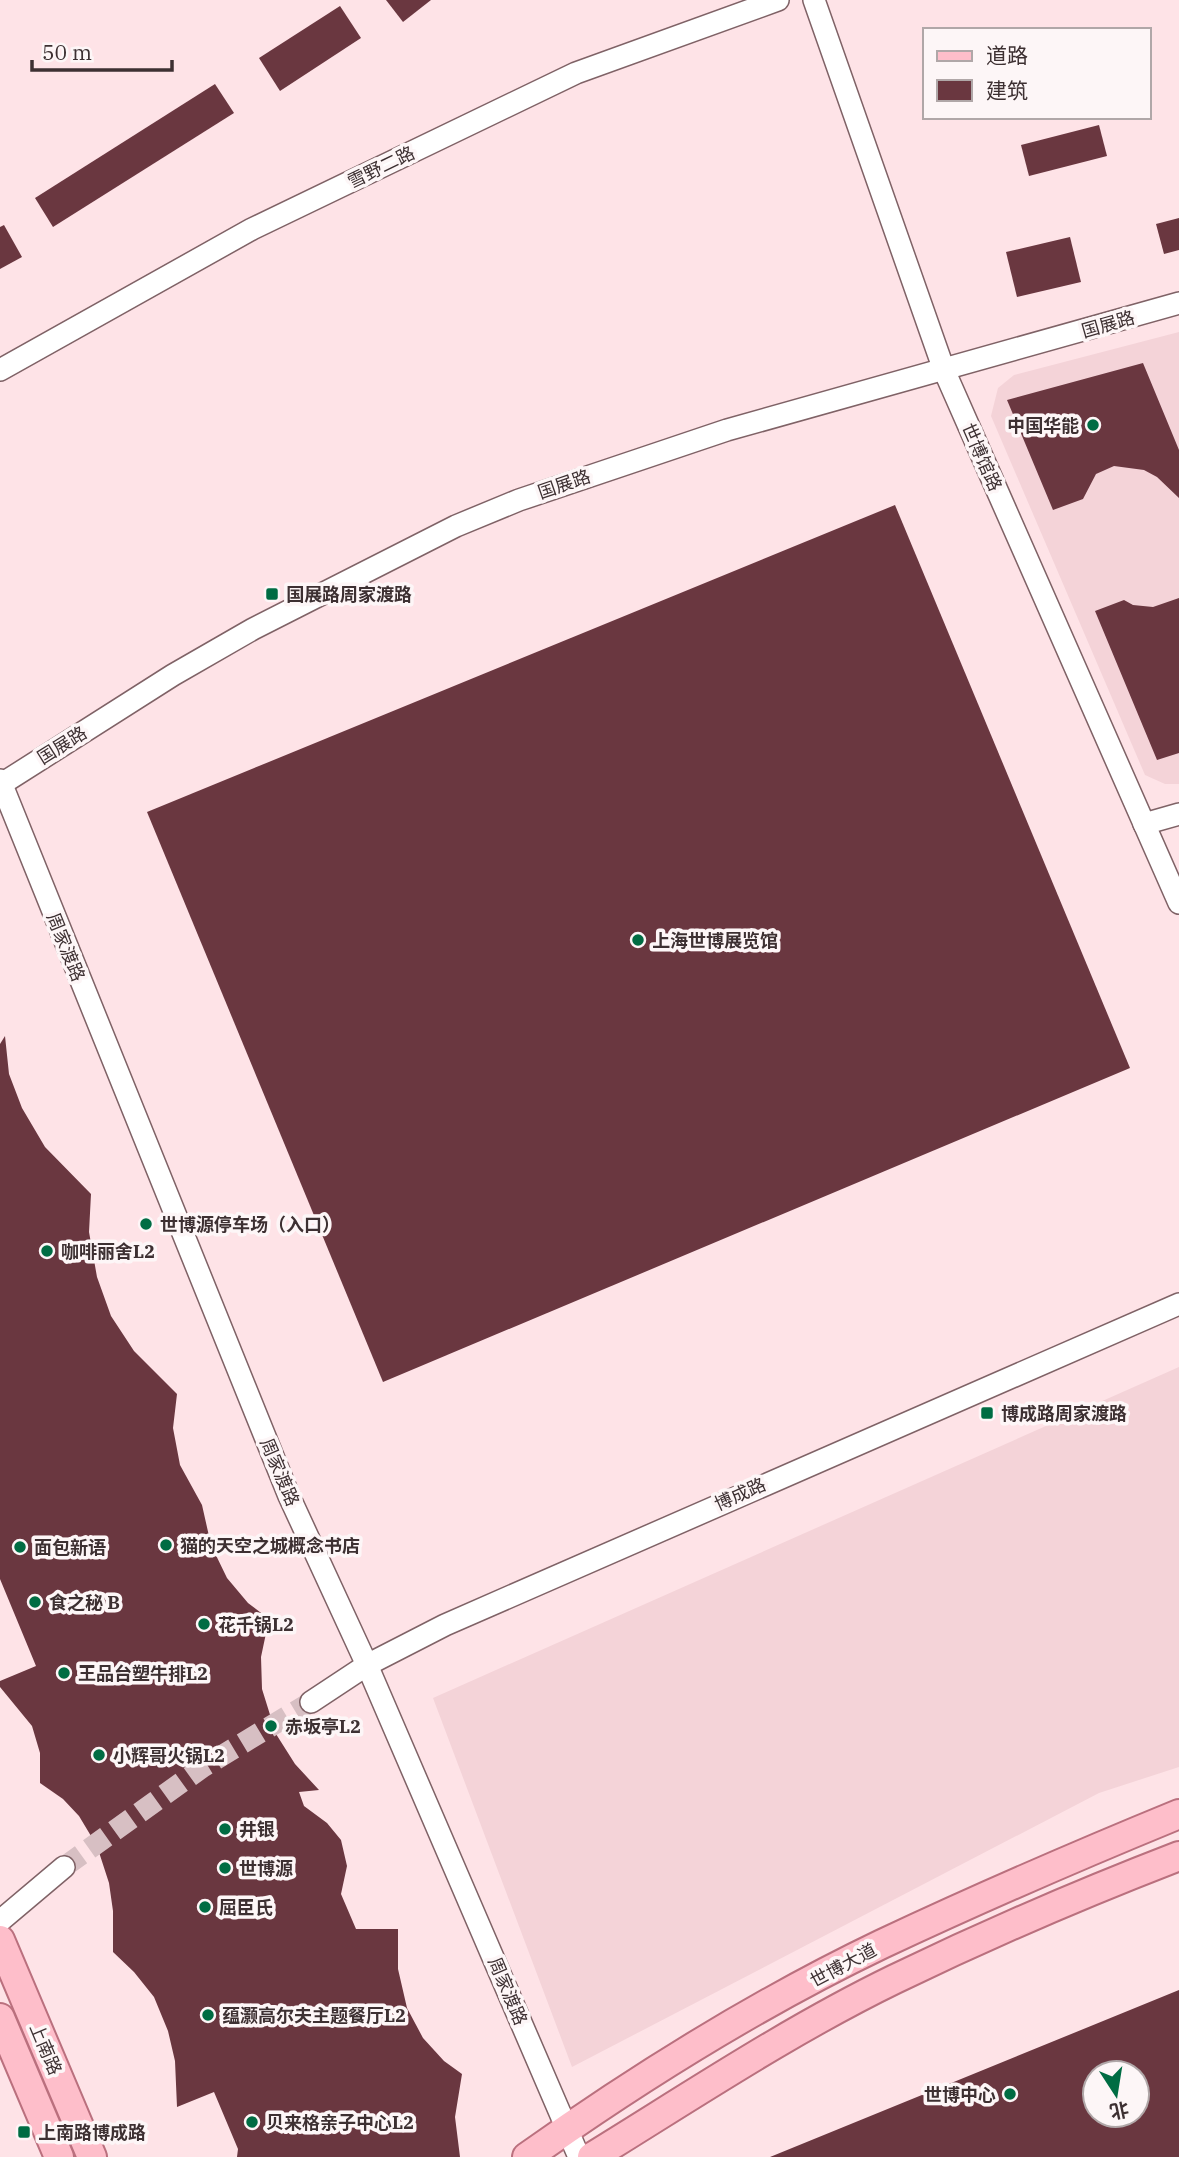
<svg xmlns="http://www.w3.org/2000/svg" width="1179" height="2157" font-family="'IBM Plex Serif','Noto Sans SC',serif">
<style>
.built{fill:#f4d3d8}
.building{fill:#6a3740;fill-rule:evenodd}
.lines{fill:none;stroke-linecap:round;stroke-linejoin:round}
.minor-tunnel{stroke:#d7bfc3;stroke-width:21;stroke-dasharray:21 10;stroke-linecap:butt}
.minor-casing{stroke:#7f6266;stroke-width:24}
.major-casing{stroke:#ba707e;stroke-width:32}
.minor{stroke:#fff;stroke-width:21}
.major{stroke:#febeca;stroke-width:28}
.poi-dot{fill:#006c43;stroke:#fdf6f7;stroke-width:2.5}
.labels{text-anchor:middle;dominant-baseline:central;stroke-width:7;stroke-linejoin:round;paint-order:stroke}
.street-label{font-size:18px;fill:#3d3032;stroke:#fdf6f7}
.poi-label{font-size:18px;font-weight:bold;fill:#3d3032;stroke:#fdf6f7;text-anchor:start}
</style>
<rect width="100%" height="100%" fill="#fee3e7"/>
<g class="built">
<path d="M 1179,332 L 1179,784 L 1165,784 L 1145,775 L 991,416 L 998,388 L 1014,375 Z"/>
<path d="M 1179,1367 L 1179,1767 L 1099,1793 L 572,2067 L 433,1698 Z"/>
</g>
<g class="building">
<path d="M 386,0 L 431,0 L 403,22 Z"/>
<path d="M 340,6 L 361,38 L 280,91 L 259,58 Z"/>
<path d="M 215,84 L 234,113 L 53,227 L 35,198 Z"/>
<path d="M 1099,125 L 1107,156 L 1029,176 L 1021,145 Z"/>
<path d="M 1179,218 L 1179,250 L 1164,254 L 1156,224 Z"/>
<path d="M 4,225 L 22,257 L 0,269 L 0,227 Z"/>
<path d="M 1070,237 L 1081,282 L 1017,297 L 1006,252 Z"/>
<path d="M 1143,363 L 1179,450 L 1179,498 L 1157,477 L 1144,470 L 1114,466 L 1096,474 L 1083,499 L 1053,510 L 1007,400 Z"/>
<path d="M 895,505 L 1130,1068 L 383,1382 L 147,812 Z"/>
<path d="M 1179,598 L 1179,753 L 1157,760 L 1095,611 L 1124,600 L 1133,605 L 1153,607 Z"/>
<path d="M 5,1036 L 9,1074 L 22,1108 L 45,1147 L 91,1194 L 89,1232 L 97,1277 L 111,1316 L 134,1351 L 177,1394 L 173,1428 L 180,1465 L 202,1505 L 211,1545 L 227,1578 L 248,1603 L 269,1619 L 261,1657 L 262,1689 L 276,1734 L 295,1764 L 319,1790 L 299,1792 L 304,1806 L 327,1823 L 341,1840 L 347,1866 L 341,1894 L 356,1929 L 398,1929 L 398,1969 L 407,2008 L 423,2038 L 444,2061 L 462,2074 L 455,2117 L 460,2157 L 237,2157 L 238,2149 L 214,2092 L 177,2107 L 175,2061 L 168,2031 L 154,1997 L 134,1972 L 113,1952 L 113,1911 L 109,1883 L 97,1846 L 79,1816 L 63,1799 L 40,1783 L 40,1753 L 32,1726 L 0,1687 L 0,1681 L 36,1666 L 0,1579 L 0,1044 Z"/>
<path d="M 1179,1990 L 1179,2157 L 770,2157 ZM 1095,2073 L 1137,2073 L 1137,2115 L 1095,2115 Z"/>
</g>
<g class="lines">
<path class="minor-tunnel" d="M 64,1867 L 203,1767 L 311,1702"/>
<g class="minor-casing">
<g id="minor">
<path d="M 814,0 L 944,370 L 1179,903"/>
<path d="M 0,370 L 252,229 L 576,73 L 778,0"/>
<path d="M 0,780 L 289,1496 L 367,1665 L 579,2157"/>
<path d="M 0,785 L 173,675 L 253,629 L 456,526 L 519,500 L 727,430 L 1179,303"/>
<path d="M 1144,824 L 1179,814"/>
<path d="M 311,1702 L 367,1665 L 445,1625 L 1179,1304"/>
<path d="M 0,1921 L 64,1867"/>
</g>
</g>
<g class="major-casing">
<g id="major">
<path d="M 0,1940 L 92,2157"/>
<path d="M 0,2018 L 59,2157"/>
<path d="M 527,2157 C 637,2079 761,2002 882,1944 C 980,1898 1079,1855 1179,1814"/>
<path d="M 592,2157 C 691,2096 790,2030 895,1979 C 988,1934 1083,1893 1179,1856"/>
</g>
</g>
<use href="#minor" class="minor"/>
<use href="#major" class="major"/>
</g>
<g class="poi-dot">
<circle cx="1093" cy="425" r="7"/>
<rect x="265" y="587" width="14" height="14" rx="3.5"/>
<circle cx="638" cy="940" r="7"/>
<circle cx="146" cy="1224" r="7"/>
<circle cx="47" cy="1251" r="7"/>
<rect x="980" y="1406" width="14" height="14" rx="3.5"/>
<circle cx="166" cy="1545" r="7"/>
<circle cx="20" cy="1547" r="7"/>
<circle cx="35" cy="1602" r="7"/>
<circle cx="204" cy="1624" r="7"/>
<circle cx="64" cy="1673" r="7"/>
<circle cx="271" cy="1726" r="7"/>
<circle cx="99" cy="1755" r="7"/>
<circle cx="225" cy="1829" r="7"/>
<circle cx="225" cy="1868" r="7"/>
<circle cx="205" cy="1907" r="7"/>
<circle cx="208" cy="2015" r="7"/>
<circle cx="1010" cy="2094" r="7"/>
<circle cx="252" cy="2122" r="7"/>
<rect x="17" y="2125" width="14" height="14" rx="3.5"/>
</g>
<g class="labels">
<g class="street-label">
<text transform="translate(381 167) rotate(-26)">雪野二路</text>
<text transform="translate(1108 324) rotate(-16)">国展路</text>
<text transform="translate(982 457) rotate(66)">世博馆路</text>
<text transform="translate(564 484) rotate(-19)">国展路</text>
<text transform="translate(62 745) rotate(-32)">国展路</text>
<text transform="translate(66 947) rotate(68)">周家渡路</text>
<text transform="translate(280 1472) rotate(67)">周家渡路</text>
<text transform="translate(740 1494) rotate(-24)">博成路</text>
<text transform="translate(843 1965) rotate(-28)">世博大道</text>
<text transform="translate(508 1991) rotate(67)">周家渡路</text>
<text transform="translate(46 2049) rotate(67)">上南路</text>
</g>
<g class="poi-label">
<text x="1079" y="425" text-anchor="end">中国华能</text>
<text x="286" y="594">国展路周家渡路</text>
<text x="652" y="940">上海世博展览馆</text>
<text x="160" y="1224">世博源停车场（入口）</text>
<text x="61" y="1251">咖啡丽舍L2</text>
<text x="1001" y="1413">博成路周家渡路</text>
<text x="180" y="1545">猫的天空之城概念书店</text>
<text x="34" y="1547">面包新语</text>
<text x="49" y="1602">食之秘 B</text>
<text x="218" y="1624">花千锅L2</text>
<text x="78" y="1673">王品台塑牛排L2</text>
<text x="285" y="1726">赤坂亭L2</text>
<text x="113" y="1755">小辉哥火锅L2</text>
<text x="239" y="1829">井银</text>
<text x="239" y="1868">世博源</text>
<text x="219" y="1907">屈臣氏</text>
<text x="222" y="2015">蕴灏高尔夫主题餐厅L2</text>
<text x="996" y="2094" text-anchor="end">世博中心</text>
<text x="266" y="2122">贝来格亲子中心L2</text>
<text x="38" y="2132">上南路博成路</text>
</g>
</g>
<rect x="923" y="28" width="228" height="91" fill="#fdf6f7" stroke="#b0a7a8" stroke-width="2"/>
<rect x="937" y="51" width="35" height="10" fill="#febeca" stroke="#b0a7a8" stroke-width="2"/>
<text x="986" y="63" font-size="21" fill="#3d3032">道路</text>
<rect x="937" y="80" width="35" height="21" fill="#6a3740" stroke="#b0a7a8" stroke-width="2"/>
<text x="986" y="98" font-size="21" fill="#3d3032">建筑</text>
<g transform="translate(1116 2094) rotate(168)"><circle r="33" fill="#fdf6f7" stroke="#b0a7a8" stroke-width="2"/>
<path d="M0-5L12 26L0 18L-12 26Z" fill="#006c43"/>
<text y="-10" font-size="19" font-weight="bold" text-anchor="middle" fill="#3d3032">北</text>
</g>
<path d="M32 60v10h140v-10" fill="none" stroke="#3d3032" stroke-width="3.5"/>
<text x="42" y="60" font-size="21" fill="#3d3032" stroke="#fdf6f7" stroke-width="5" paint-order="stroke">50 m</text>
</svg>
